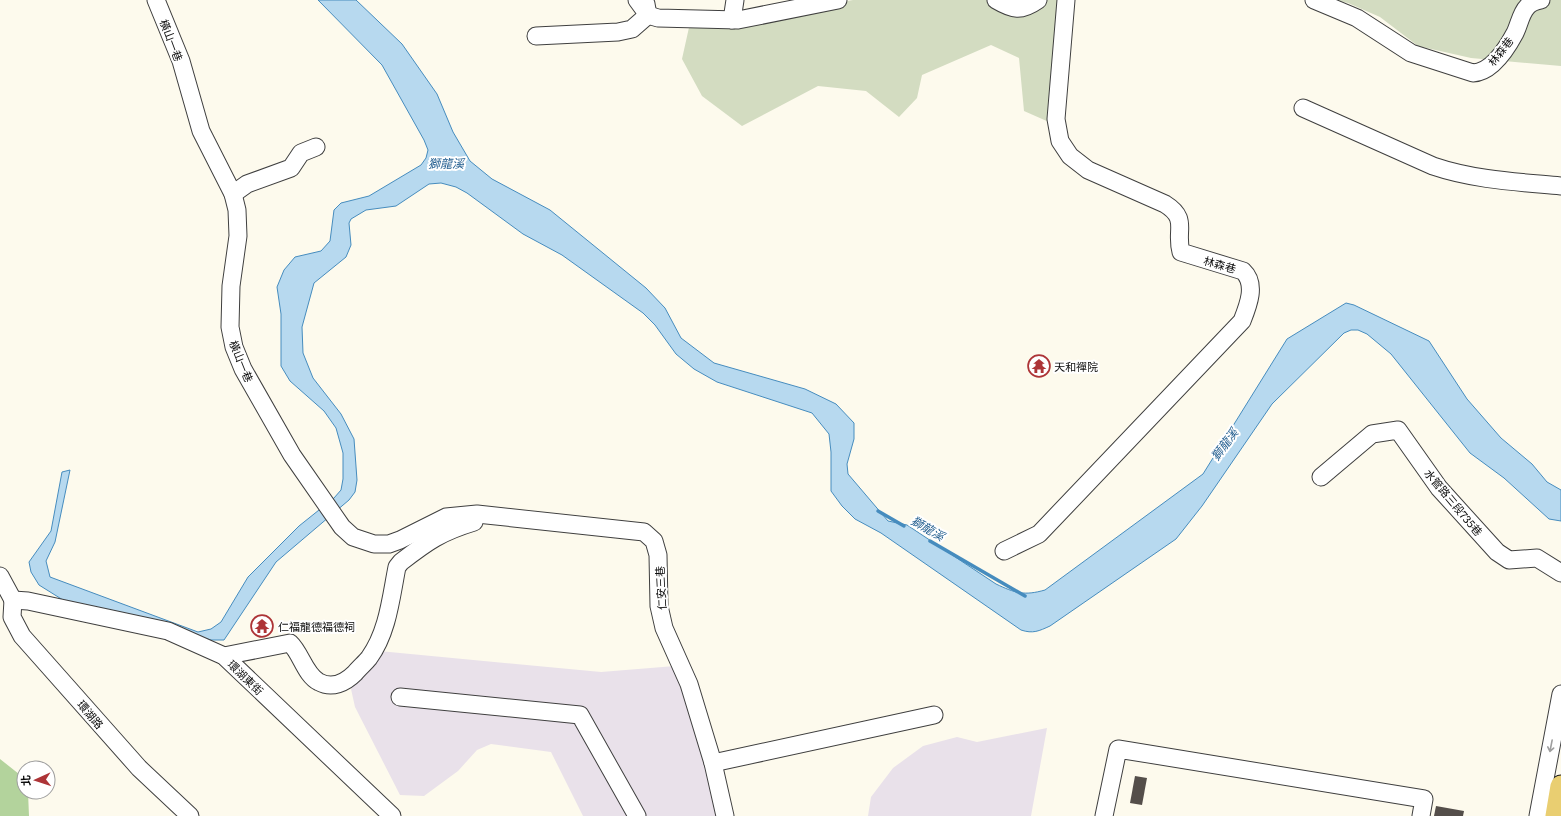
<svg xmlns="http://www.w3.org/2000/svg" width="1561" height="816" font-family="Literata,'Noto Sans TC',serif">
<style>
.industrial{fill:#e9e1ea}
.forest{fill:#b3d39c}
.cemetery{fill:#d3dcc1}
.water{fill:#b7d9ef;stroke:#468cbe}
.lines{fill:none;stroke-linecap:round;stroke-linejoin:round}
.stream{stroke:#468cbe;stroke-width:3.5}
.building{fill:#544e4a}
.minor-casing{stroke:#3f3f3f;stroke-width:19}
.major-casing{stroke:#1d1d1d;stroke-width:23}
.minor{stroke:#fff;stroke-width:17}
.major{stroke:#e9ce71;stroke-width:21}
.oneway{stroke:#9e9e9e}
.labels{text-anchor:middle;dominant-baseline:central;stroke-width:4;stroke-linejoin:round;paint-order:stroke}
.street-label{font-size:11px;fill:#0c0c0c;stroke:#fff}
.poi-label{font-size:11px;fill:#0c0c0c;stroke:#fff;text-anchor:start}
.water-label{font-size:12px;font-style:italic;fill:#245f90;stroke:#fff}
</style>
<rect width="100%" height="100%" fill="#fdfaed"/>
<g class="industrial">
<path d="M 379,651 L 601,672 L 675,666 L 721,816 L 583,816 L 551,752 L 491,744 L 477,750 L 458,771 L 424,796 L 400,795 L 355,707 L 351,689 Z"/>
<path d="M 1047,728 L 1031,816 L 868,816 L 871,797 L 893,768 L 923,746 L 957,737 L 977,742 Z"/>
</g>
<path class="forest" d="M 0,759 L 24,778 L 24,792 L 28,792 L 29,816 L 0,816 Z"/>
<g class="cemetery">
<path d="M 853,0 L 1065,0 L 1058,126 L 1024,111 L 1019,58 L 991,45 L 922,75 L 917,98 L 899,117 L 866,91 L 818,86 L 742,126 L 702,96 L 682,59 L 690,23 L 779,13 Z"/>
<path d="M 1334,0 L 1561,0 L 1561,66 L 1471,58 L 1418,46 L 1380,17 L 1348,3 Z"/>
</g>
<path class="water" d="M 318,0 L 356,0 L 402,44 L 437,94 L 453,132 L 470,161 L 492,179 L 550,210 L 646,288 L 665,308 L 681,338 L 714,363 L 805,389 L 836,404 L 854,423 L 854,439 L 847,464 L 848,474 L 888,521 L 907,525 L 996,584 C 1015,593 1024,596 1045,590 L 1203,474 L 1287,339 L 1346,303 L 1354,305 L 1429,341 L 1467,399 L 1501,438 L 1532,464 L 1547,482 L 1561,490 L 1561,521 L 1549,519 L 1504,478 L 1470,453 L 1391,354 L 1367,334 L 1358,330 L 1351,330 L 1344,333 L 1272,404 L 1202,506 L 1176,539 L 1050,626 C 1039,631 1033,634 1021,630 L 881,533 L 855,519 L 842,506 L 831,491 L 831,452 L 829,434 L 812,413 L 717,382 L 694,369 L 676,354 L 655,325 L 643,313 L 562,255 L 523,234 L 467,193 L 456,187 L 441,183 L 429,184 L 396,206 L 366,210 L 351,219 L 349,223 L 351,245 L 346,257 L 314,283 L 302,327 L 303,353 L 313,378 L 341,414 L 354,439 L 357,480 L 355,492 L 349,500 L 276,562 L 224,640 L 211,640 L 63,600 L 39,585 L 31,572 L 29,562 L 51,531 L 62,472 L 70,470 L 55,542 L 46,561 L 50,577 L 198,632 L 211,629 L 221,622 L 248,577 L 299,526 L 334,498 L 341,490 L 343,479 L 343,453 L 336,428 L 324,411 L 290,381 L 281,366 L 281,314 L 277,287 L 284,270 L 295,257 L 321,251 L 330,241 L 334,210 L 341,203 L 369,196 L 421,165 L 426,158 L 428,150 L 424,140 L 382,65 Z"/>
<g class="lines">
<g class="stream">
<path d="M 878,511 L 904,526"/>
<path d="M 930,541 L 1025,596"/>
</g>
</g>
<g class="building">
<path d="M 1135,776 L 1147,778 L 1142,805 L 1130,803 Z"/>
<path d="M 1436,806 L 1464,811 L 1463,816 L 1434,816 Z"/>
</g>
<g class="lines">
<g class="minor-casing">
<g id="minor">
<path d="M 156,0 L 181,61 L 201,131 L 233,194 L 237,210 L 238,236 L 231,286 L 230,327 L 234,347 L 243,369 L 292,455 L 342,527 L 353,537 L 374,544 L 389,544 L 400,540 L 446,517 L 477,514 L 644,532 L 654,541 L 658,555 L 659,606 L 664,628 L 689,684 L 713,763 L 725,816"/>
<path d="M 637,0 L 648,15 L 658,18 L 738,20 L 838,0"/>
<path d="M 996,0 C 1013,10 1021,12 1038,0"/>
<path d="M 1314,0 L 1357,18 L 1411,53 L 1473,73 C 1492,72 1507,48 1515,33 C 1519,25 1521,13 1527,7 C 1530,3 1536,1 1541,0"/>
<path d="M 732,20 L 735,0"/>
<path d="M 536,36 L 618,32 L 632,29 L 648,15 L 646,4"/>
<path d="M 1303,108 L 1433,166 C 1474,180 1518,182 1561,186"/>
<path d="M 233,194 L 247,184 L 291,168 L 301,153 L 316,147"/>
<path d="M 1321,477 L 1372,434 L 1398,430 L 1439,488 L 1497,552 L 1509,560 L 1537,558 L 1561,573"/>
<path d="M 1004,551 L 1039,534 L 1242,321 C 1248,306 1257,284 1243,271 L 1181,252 C 1175,230 1189,219 1165,204 L 1088,170 L 1070,156 L 1060,141 L 1056,119 L 1066,0"/>
<path d="M 0,576 L 13,600"/>
<path d="M 13,600 L 28,601 L 168,631 L 224,656 L 392,816"/>
<path d="M 13,600 L 12,617 L 22,636 L 139,768 L 190,816"/>
<path d="M 224,656 L 290,643 C 301,653 305,675 319,682 C 332,689 345,683 355,673 C 359,668 365,663 369,658 C 388,632 391,597 397,567 L 401,562 C 428,541 441,532 474,522"/>
<path d="M 400,697 L 580,715 L 637,816"/>
<path d="M 713,763 L 934,715"/>
<path d="M 1104,816 L 1118,749 L 1424,799 L 1421,816"/>
<path d="M 1538,816 L 1561,694"/>
</g>
</g>
<g class="major-casing">
<path id="major" d="M 1556,816 L 1561,786"/>
</g>
<use href="#minor" class="minor"/>
<use href="#major" class="major"/>
</g>
<defs><path id="oneway-shaft" d="M-6 0H5M1.5-3L5.5 0L1.5 3" fill="none" stroke-width="1.6" stroke-linecap="round" stroke-linejoin="round"/></defs>
<use class="oneway" href="#oneway-shaft" transform="translate(1551 746) rotate(101)"/>
<defs>
<g id="temple-ring" transform="scale(1.15)"><circle r="9.5" fill="#fff" stroke="#ad3437" stroke-width="1.5"/><path d="M0-6L5-2H3V0L6.5 2.5H4V6H1.5V3h-3V6H-4V2.5H-6.5L-3 0V-2H-5Z" fill="#ad3437"/></g>
</defs>
<g fill-rule="evenodd">
<use href="#temple-ring" x="1039" y="366"/>
<use href="#temple-ring" x="262" y="626"/>
</g>
<g class="labels">
<g class="street-label">
<text transform="translate(172 40) rotate(69)">橫山一巷</text>
<text transform="translate(1500 51) rotate(-52)">林森巷</text>
<text transform="translate(1220 264) rotate(16)">林森巷</text>
<text transform="translate(242 361) rotate(68)">橫山一巷</text>
<text transform="translate(1454 502) rotate(50)">水管路三段735巷</text>
<text transform="translate(660 588) rotate(-93)">仁安三巷</text>
<text transform="translate(246 677) rotate(44)">環湖東街</text>
<text transform="translate(91 714) rotate(49)">環湖路</text>
</g>
<g class="poi-label">
<text x="1054" y="366">天和禪院</text>
<text x="278" y="626">仁福龍德福德祠</text>
</g>
<g class="water-label">
<text x="446" y="163">獅龍溪</text>
<text transform="translate(1224 444) rotate(-53)">獅龍溪</text>
<text transform="translate(928 528) rotate(30)">獅龍溪</text>
</g>
</g>
<g transform="translate(36 780) rotate(267)"><circle r="19" fill="#ffffff" stroke="#9e9e9e"/>
<path d="M0-3L7 15L0 10L-7 15Z" fill="#ad3437"/>
<text y="-6" font-size="11" font-weight="bold" text-anchor="middle" fill="#0c0c0c">北</text>
</g>
</svg>
